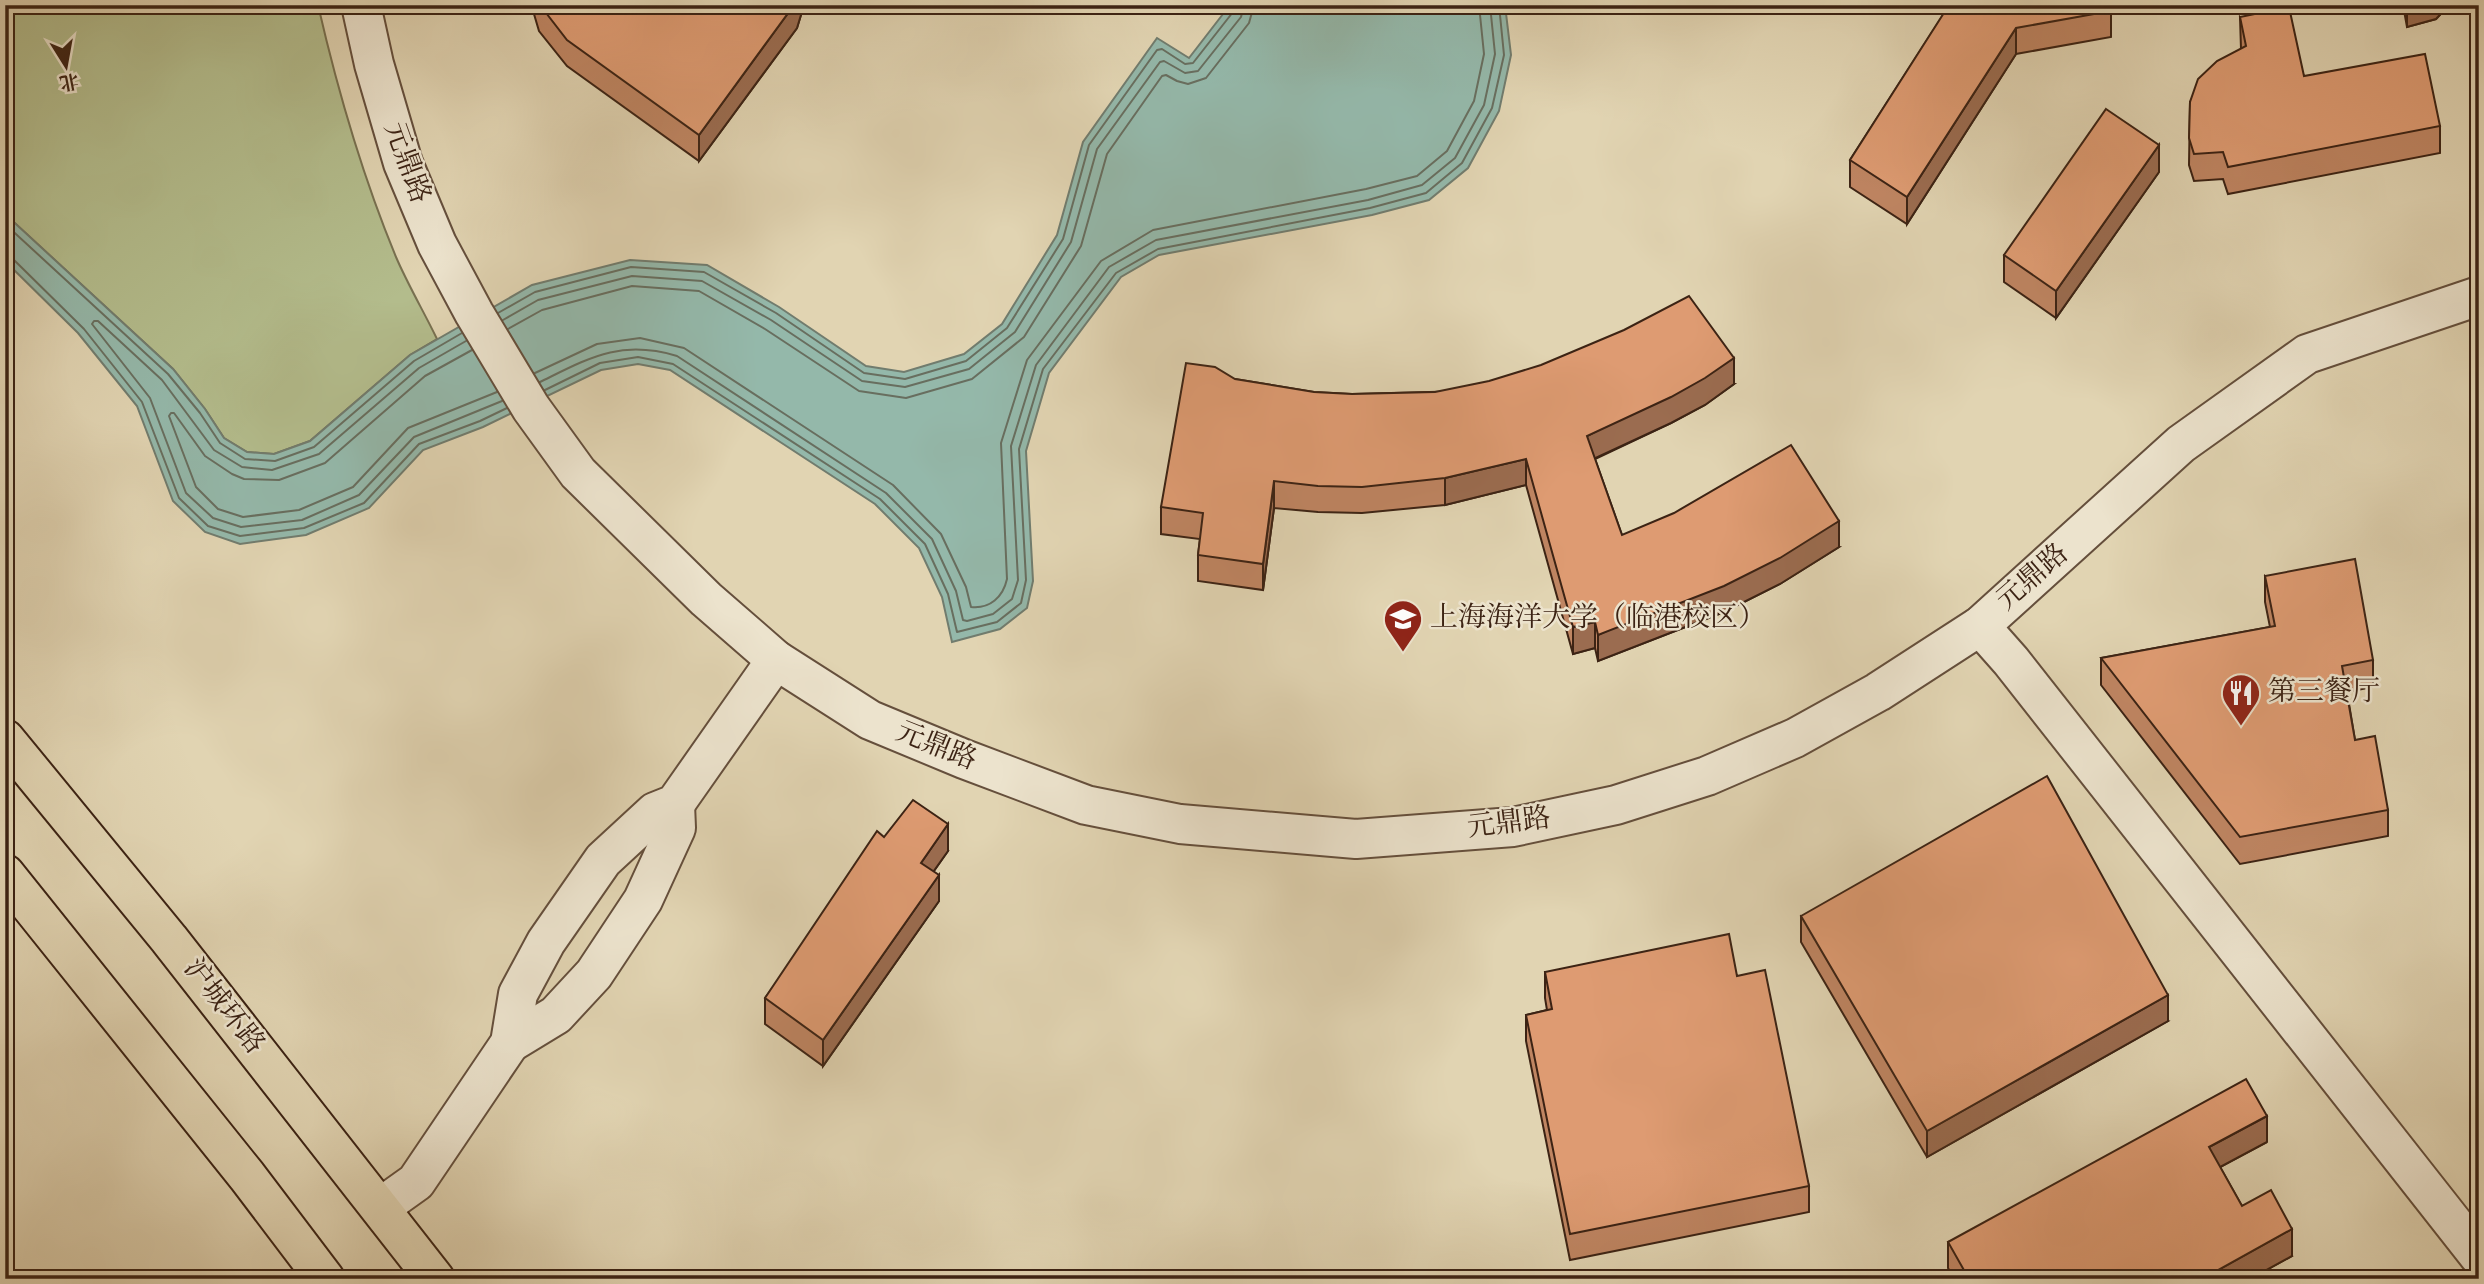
<svg xmlns="http://www.w3.org/2000/svg" width="2484" height="1284" font-family="'Old Standard TT','Noto Serif SC',serif">
<style>
.green{fill:#b3bc8c;stroke:#787050;stroke-width:2}
.water{fill:#94b8aa;stroke:#717c6e;stroke-width:2}
.lines{fill:none;stroke-linecap:round;stroke-linejoin:round}
.shore{stroke:#686e5f;stroke-width:2}
.minor-casing{stroke:#654f3c;stroke-width:42}
.major-casing{stroke:#3c2314;stroke-width:42}
.minor{stroke:#ece3cd;stroke-width:38}
.major{stroke:#e1d4b2;stroke-width:38}
.wall{fill:#bf8562;stroke:#3c2314;stroke-width:2}
.shaded-wall{fill:#9b6c50;stroke:#3c2314;stroke-width:2}
.building{fill:#de9b72;stroke:#3c2314;stroke-width:2}
.labels{text-anchor:middle;dominant-baseline:central;stroke-width:5;stroke-linejoin:round;paint-order:stroke}
.street-label{font-size:28px;fill:#3c2314;stroke:#ece3cd}
.poi-label{font-size:28px;fill:#3c2314;stroke:#ece3cd;text-anchor:start}
</style>
<rect width="100%" height="100%" fill="#e1d4b2"/>
<filter id="stains"><feTurbulence type="fractalNoise" baseFrequency=".00286" numOctaves="4"/><feColorMatrix values="0 0 0 0 .2 0 0 0 0 .09 0 0 0 0 .02 0 0 0 .5 -.17"/></filter>
<radialGradient id="worn" r=".72"><stop offset=".6" stop-color="#630" stop-opacity="0"/><stop offset="1" stop-color="#630" stop-opacity=".3"/></radialGradient>
<path class="green" d="M 5,5 L 318,5 C 338,92 362,175 396,257 C 408,285 424,312 437,339 L 410,355 L 310,441 L 274,454 L 247,452 L 224,438 L 205,409 L 173,369 L 5,214 Z"/>
<path class="water" d="M 1230,5 L 1505,5 L 1511,55 L 1499,111 L 1468,168 L 1429,200 L 1372,215 L 1159,255 L 1121,277 L 1049,373 L 1026,451 L 1033,581 L 1027,608 L 1000,629 L 952,642 L 942,597 L 919,548 L 875,504 L 670,370 L 638,364 L 601,370 L 483,427 L 423,450 L 369,508 L 306,535 L 240,544 L 205,532 L 173,501 L 137,406 L 78,333 L 5,261 L 5,214 L 173,369 L 205,409 L 224,438 L 247,452 L 274,454 L 310,441 L 410,355 L 532,285 L 630,260 L 707,265 L 779,307 L 866,366 L 904,372 L 964,354 L 1002,324 L 1057,235 L 1083,142 L 1157,38 L 1189,58 Z"/>
<g class="lines">
<g class="shore">
<path d="M 5,224 L 168,374 L 200,413 L 220,443 L 245,459 L 275,461 L 314,447 L 414,361 L 462,333"/>
<path d="M 5,257 L 13,259 L 84,329 L 142,402 L 179,498 L 208,526 L 240,536 L 304,528 L 364,503 L 419,444 L 480,421 L 507,408"/>
<path d="M 498,313 L 535,292 L 631,267 L 704,272 L 776,313 L 864,373 L 905,379 L 966,361 L 1007,328 L 1063,239 L 1089,145 L 1157,50 L 1162,49 L 1185,64 L 1193,63 L 1233,12 L 1235,5"/>
<path d="M 503,320 L 538,300 L 632,276 L 702,281 L 771,320 L 862,381 L 905,387 L 969,369 L 1015,332 L 1071,242 L 1097,149 L 1160,62 L 1164,61 L 1185,73 L 1198,71 L 1241,17 L 1244,5"/>
<path d="M 508,329 L 542,310 L 632,286 L 699,291 L 765,329 L 859,391 L 906,398 L 972,379 L 1024,337 L 1081,246 L 1107,154 L 1162,76 L 1166,75 L 1177,81 L 1188,84 L 1206,78 L 1249,23 L 1254,5"/>
<path d="M 466,341 L 419,368 L 319,454 L 272,470 L 242,467 L 214,450 L 162,380 L 98,321 L 94,321 L 92,324 L 150,398 L 186,493 L 213,518 L 241,527 L 302,520 L 359,495 L 414,437 L 502,401"/>
<path d="M 472,350 L 425,376 L 325,463 L 279,480 L 244,479 L 232,474 L 205,456 L 174,413 L 171,413 L 169,416 L 196,487 L 218,509 L 243,517 L 299,510 L 353,487 L 408,428 L 497,392"/>
<path d="M 535,373 L 597,344 L 640,338 L 684,348 L 893,485 L 941,534 L 966,587 L 971,607 C 990,609 1003,597 1007,579 L 1001,443 L 1027,360 L 1101,261 L 1153,230 L 1366,189 L 1417,176 L 1447,151 L 1474,101 L 1484,54 L 1479,5"/>
<path d="M 540,382 C 589,358 620,339 677,356 L 886,493 L 932,539 L 956,591 L 963,620 L 967,621 L 993,614 L 1012,599 L 1018,580 L 1011,446 L 1036,365 L 1109,267 L 1156,240 L 1368,200 L 1422,185 L 1455,158 L 1484,105 L 1495,54 L 1490,5"/>
<path d="M 545,390 L 600,363 L 638,357 L 673,364 L 880,499 L 925,544 L 948,594 L 957,632 L 997,622 L 1021,603 L 1026,580 L 1019,449 L 1043,369 L 1116,273 L 1158,249 L 1370,208 L 1426,193 L 1462,163 L 1492,108 L 1504,55 L 1499,5"/>
</g>
<g class="minor-casing">
<g id="minor">
<path d="M 361,5 L 374,64 L 403,163 L 437,244 L 474,313 L 531,408 L 578,473 L 706,599 L 776,660 L 870,720 L 964,759 L 1086,805 L 1180,824 L 1356,839 L 1513,827 L 1616,805 L 1707,776 L 1795,738 L 1878,692 L 1980,626 L 2181,444 L 2307,354 L 2479,296"/>
<path d="M 1980,626 L 2011,661 L 2479,1256"/>
<path d="M 510,1043 L 556,1015 L 594,974 L 643,900 L 676,828 L 675,804"/>
<path d="M 381,1207 L 416,1182 L 510,1043 L 518,994 L 546,942 L 603,860 L 655,812 L 675,804 L 776,660"/>
</g>
</g>
<g class="major-casing">
<g id="major">
<path d="M 5,739 L 169,939 L 435,1279"/>
<path d="M 5,874 L 247,1176 L 325,1279"/>
</g>
</g>
<use href="#minor" class="minor"/>
<use href="#major" class="major"/>
</g>
<g class="wall">
<path d="M 533,5 L 804,5 L 797,28 L 699,161 L 567,66 L 539,31 L 534,14 Z"/>
<path d="M 1944,5 L 2110,5 L 2111,11 L 2111,37 L 2016,54 L 1907,224 L 1850,187 L 1850,160 L 1945,12 Z"/>
<path d="M 2403,5 L 2449,5 L 2436,19 L 2407,27 Z"/>
<path d="M 2240,17 L 2304,76 L 2440,126 L 2440,153 L 2228,194 L 2223,179 L 2194,181 L 2189,165 L 2190,102 L 2241,49 Z"/>
<path d="M 2159,172 L 2056,318 L 2004,282 L 2004,255 Z"/>
<path d="M 1235,379 L 1314,392 L 1352,394 L 1734,384 L 1705,405 L 1671,423 L 1595,459 L 1622,535 L 1839,547 L 1780,584 L 1724,612 L 1598,661 L 1595,648 L 1573,654 L 1526,485 L 1445,505 L 1362,513 L 1318,512 L 1274,508 L 1263,590 L 1198,581 L 1198,555 L 1200,539 L 1161,534 L 1161,507 Z"/>
<path d="M 2265,576 L 2373,660 L 2373,687 L 2347,692 L 2355,740 L 2388,810 L 2388,836 L 2240,864 L 2101,685 L 2101,658 L 2270,627 L 2265,602 Z"/>
<path d="M 884,837 L 948,851 L 934,871 L 939,901 L 823,1066 L 765,1024 L 765,998 Z"/>
<path d="M 1801,916 L 2168,1021 L 1927,1157 L 1801,942 Z"/>
<path d="M 1545,972 L 1737,976 L 1809,1186 L 1809,1212 L 1570,1260 L 1526,1041 L 1526,1015 L 1547,1010 L 1545,998 Z"/>
<path d="M 2267,1142 L 2220,1167 L 2242,1206 L 2292,1256 L 2250,1279 L 1954,1279 L 1948,1268 L 1948,1242 Z"/>
</g>
<g class="shaded-wall">
<path d="M 794,5 L 804,5 L 797,28 L 699,161 L 699,135 Z"/>
<path d="M 2407,5 L 2449,5 L 2436,19 L 2407,27 Z"/>
<path d="M 2016,28 L 2016,54 L 1907,224 L 1907,197 Z"/>
<path d="M 2159,145 L 2159,172 L 2056,318 L 2056,291 Z"/>
<path d="M 1734,358 L 1734,384 L 1705,405 L 1671,423 L 1587,462 L 1587,436 Z"/>
<path d="M 1526,459 L 1526,485 L 1445,505 L 1445,478 Z"/>
<path d="M 1274,481 L 1274,508 L 1263,590 L 1263,564 Z"/>
<path d="M 1839,521 L 1839,547 L 1780,584 L 1724,612 L 1598,661 L 1598,635 Z"/>
<path d="M 1595,622 L 1595,648 L 1573,654 L 1573,627 Z"/>
<path d="M 948,824 L 948,851 L 921,889 L 921,863 Z"/>
<path d="M 939,875 L 939,901 L 823,1066 L 823,1040 Z"/>
<path d="M 2168,995 L 2168,1021 L 1927,1157 L 1927,1131 Z"/>
<path d="M 2267,1116 L 2267,1142 L 2209,1173 L 2209,1147 Z"/>
<path d="M 2292,1229 L 2292,1256 L 2250,1279 L 2202,1279 Z"/>
</g>
<g class="building">
<path d="M 540,5 L 794,5 L 699,135 L 567,40 Z"/>
<path d="M 2110,5 L 2111,11 L 2016,28 L 1907,197 L 1850,160 L 1949,5 Z"/>
<path d="M 2289,7 L 2304,76 L 2425,54 L 2440,126 L 2228,167 L 2223,152 L 2194,154 L 2189,138 L 2190,102 L 2198,79 L 2217,61 L 2246,46 L 2240,17 Z"/>
<path d="M 2106,109 L 2159,145 L 2056,291 L 2004,255 Z"/>
<path d="M 1689,296 L 1734,358 L 1705,378 L 1671,397 L 1587,436 L 1622,535 L 1674,513 L 1791,445 L 1839,521 L 1780,558 L 1724,586 L 1598,635 L 1595,622 L 1573,627 L 1526,459 L 1445,478 L 1362,487 L 1318,486 L 1274,481 L 1263,564 L 1198,555 L 1203,513 L 1161,507 L 1186,363 L 1215,367 L 1235,379 L 1314,392 L 1352,394 L 1435,392 L 1489,381 L 1541,365 L 1624,330 Z"/>
<path d="M 2355,559 L 2373,660 L 2342,666 L 2355,740 L 2375,736 L 2388,810 L 2240,837 L 2101,658 L 2275,626 L 2265,576 Z"/>
<path d="M 2047,776 L 2168,995 L 1927,1131 L 1801,916 Z"/>
<path d="M 913,800 L 948,824 L 921,863 L 939,875 L 823,1040 L 765,998 L 877,831 L 884,837 Z"/>
<path d="M 1729,934 L 1737,976 L 1765,970 L 1809,1186 L 1570,1234 L 1526,1015 L 1552,1009 L 1545,972 Z"/>
<path d="M 2246,1079 L 2267,1116 L 2209,1147 L 2242,1206 L 2271,1190 L 2292,1229 L 2202,1279 L 1969,1279 L 1948,1242 Z"/>
</g>
<defs>
<g id="university-pin" transform="scale(2.0125)"><path d="M0 17L-7.5 6A9.5 9.5 0 1 1 7.5 6Z" fill="#8f2418" stroke="#ece3cd"/><path d="M0-5L7-2L0 1L-7-2ZM-4 1L0 2.5L4 1V4Q0 6-4 4Z" fill="#fff"/></g>
<g id="restaurant-pin" transform="scale(2.0125)"><path d="M0 17L-7.5 6A9.5 9.5 0 1 1 7.5 6Z" fill="#8f2418" stroke="#ece3cd"/><path d="M-5-6h1v4h1v-4h1v4h1v-4h1v5L-1.5 .5V6h-2V.5L-5-1ZM5-6V6H3V1.5H1.5Q1.5-4 5-6Z" fill="#fff"/></g>
</defs>
<g fill-rule="evenodd">
<use href="#university-pin" x="1403" y="619"/>
<use href="#restaurant-pin" x="2241" y="693"/>
</g>
<g class="labels">
<g class="street-label">
<text transform="translate(406 163) rotate(70)">元鼎路</text>
<text transform="translate(2033 578) rotate(-41)">元鼎路</text>
<text transform="translate(936 747) rotate(22)">元鼎路</text>
<text transform="translate(1509 824) rotate(-7)">元鼎路</text>
<text transform="translate(223 1007) rotate(52)">沪城环路</text>
</g>
<g class="poi-label">
<text x="1430" y="619">上海海洋大学（临港校区）</text>
<text x="2268" y="693">第三餐厅</text>
</g>
</g>
<rect width="2484" height="1284" fill="none" stroke="#e1d4b2" stroke-width="28"/>
<rect x="7" y="7" width="2470" height="1270" fill="none" stroke="#3c2314" stroke-width="3.5"/>
<rect x="14" y="14" width="2456" height="1256" fill="none" stroke="#3c2314" stroke-width="2"/>
<g transform="translate(66 66) rotate(169)" stroke="#ece3cd" stroke-width="5" paint-order="stroke">
<path d="M0-5L12 26L0 18L-12 26Z" fill="#3c2314"/>
<text y="-10" font-size="19" font-weight="bold" text-anchor="middle" fill="#3c2314">北</text>
</g>
<rect width="100%" height="100%" filter="url(#stains)"/>
<rect width="100%" height="100%" fill="url(#worn)"/>
</svg>
